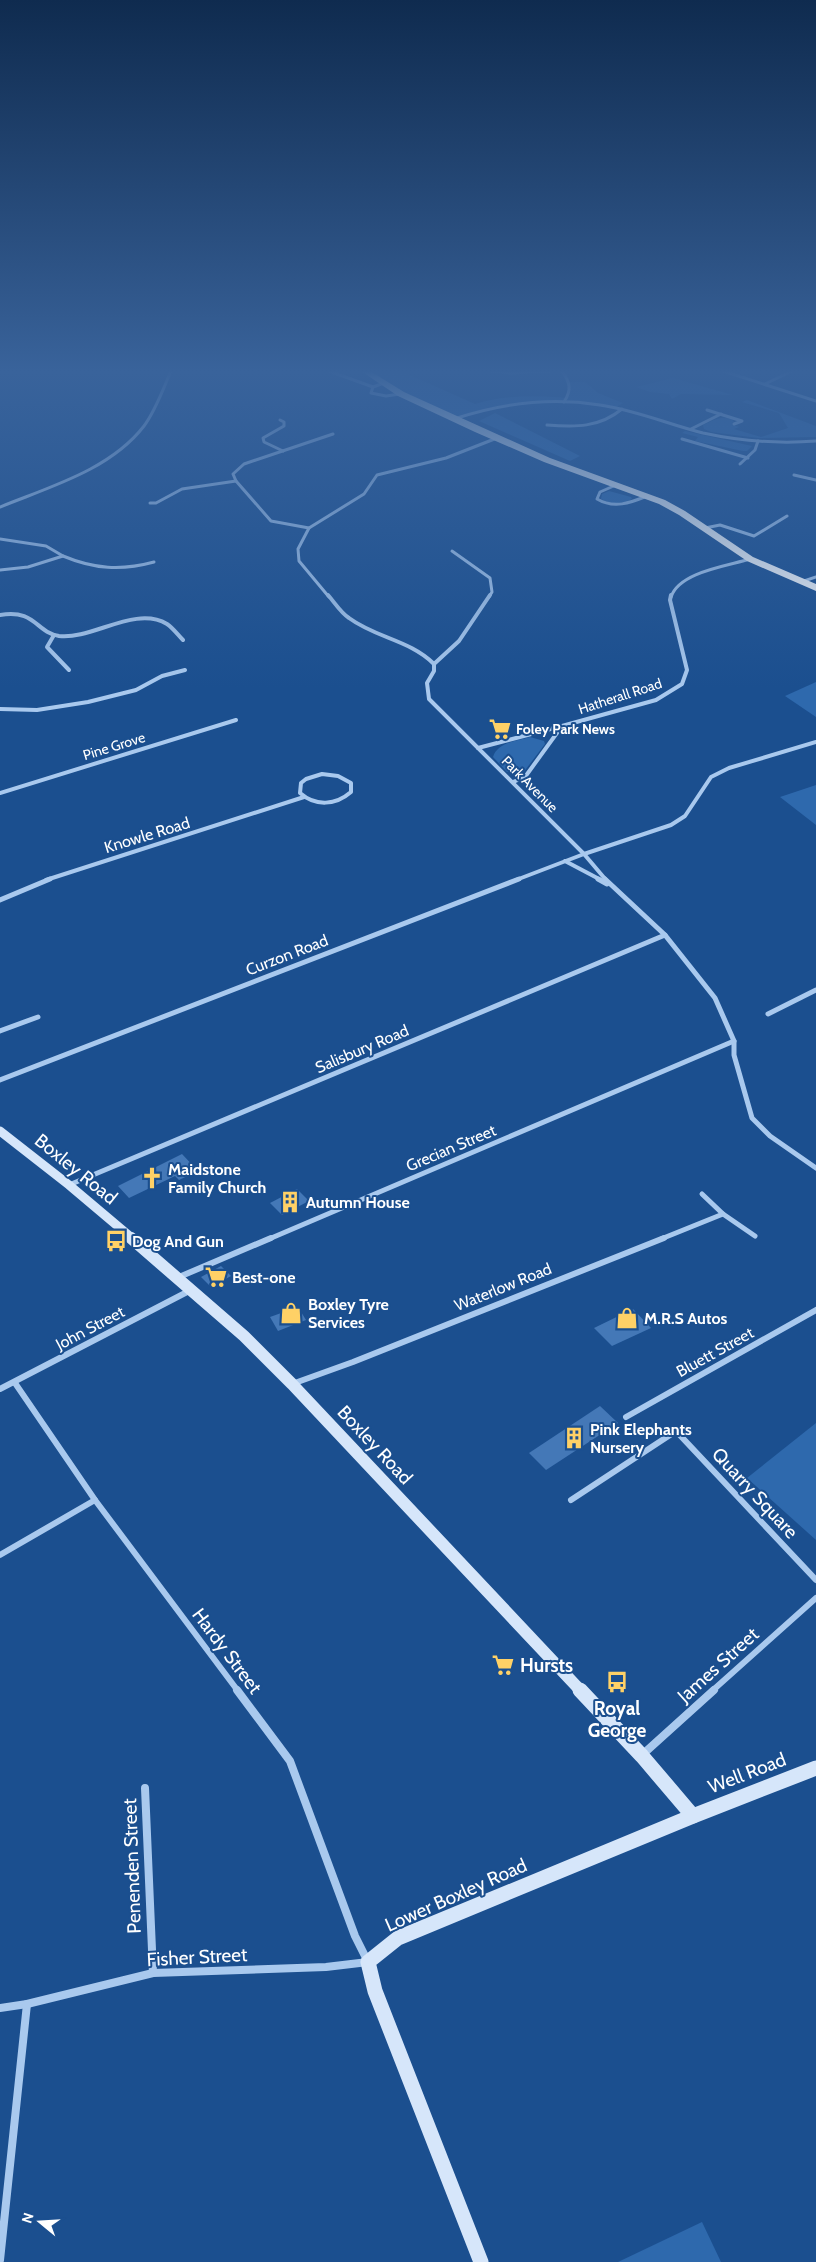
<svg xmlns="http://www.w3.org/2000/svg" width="816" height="2262" font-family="Cabin,sans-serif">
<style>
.green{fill:#2e69ad}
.building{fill:#4478b7}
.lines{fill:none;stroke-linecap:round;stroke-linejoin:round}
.street-far4{stroke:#a9c9ee;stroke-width:3}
.street-far3{stroke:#a9c9ee;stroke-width:4}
.street-far2{stroke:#a9c9ee;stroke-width:5}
.street-far1{stroke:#a9c9ee;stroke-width:6}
.street{stroke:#a9c9ee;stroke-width:8}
.secondary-far2{stroke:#d6e6fa;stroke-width:9}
.secondary-far1{stroke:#d6e6fa;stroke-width:12}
.secondary{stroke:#d6e6fa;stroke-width:15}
.highway{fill:#fff;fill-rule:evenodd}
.labels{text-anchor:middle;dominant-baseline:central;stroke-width:4;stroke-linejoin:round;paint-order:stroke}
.far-street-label{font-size:14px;fill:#fff;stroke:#1b4f8f}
.far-poi-label{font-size:14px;font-weight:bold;fill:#fff;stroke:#1b4f8f;text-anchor:start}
.street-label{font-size:16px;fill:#fff;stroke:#1b4f8f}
.poi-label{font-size:16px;font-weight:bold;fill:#fff;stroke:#1b4f8f;text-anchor:start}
.near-street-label{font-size:19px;fill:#fff;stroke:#1b4f8f}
.near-poi-label{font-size:19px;font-weight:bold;fill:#fff;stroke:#1b4f8f;text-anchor:start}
</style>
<rect width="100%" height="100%" fill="#1b4f8f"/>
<g class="green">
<path d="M 365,371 L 401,371 L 475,404 C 502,395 538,395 567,398 L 569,382 L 585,382 L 598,393 L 623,403 L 615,408 L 564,402 L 510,404 L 453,419 L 384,383 Z"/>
<path d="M 673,378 L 733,395 L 681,394 L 672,399 L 669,394 L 650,392 L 636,387 Z"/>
<path d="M 747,400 L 816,426 L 816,437 L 758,438 L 711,432 L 704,429 L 703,425 C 714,420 723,414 734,421 L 732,424 L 739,427 L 734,429 L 761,437 L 788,428 L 779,413 L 742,402 Z"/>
<path d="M 495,413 L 580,456 L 570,461 L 479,421 Z"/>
<path d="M 685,431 L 752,446 L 747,451 L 743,451 L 695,441 L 698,437 L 682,433 Z"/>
<path d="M 609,491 L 631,497 L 632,499 C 622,504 612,505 601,499 L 602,494 Z"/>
<path d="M 816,682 L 816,717 L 785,696 Z"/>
<path d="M 530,737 L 544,741 L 545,744 L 523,773 L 507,772 L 493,757 C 498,742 517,741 530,737 Z"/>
<path d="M 816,785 L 816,825 L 780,797 Z"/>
<path d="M 816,1423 L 816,1540 L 747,1478 Z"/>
<path d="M 702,2222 L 721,2262 L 618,2262 Z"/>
</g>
<g class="building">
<path d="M 182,1154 L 198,1171 L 179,1180 L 175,1176 L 129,1198 L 118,1186 Z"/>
<path d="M 297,1189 L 309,1201 L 282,1215 L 270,1203 Z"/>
<path d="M 221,1266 L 231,1276 L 211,1287 L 201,1277 Z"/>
<path d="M 298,1307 L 306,1320 L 278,1331 L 270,1317 Z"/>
<path d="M 633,1309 L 651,1328 L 612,1346 L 594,1328 Z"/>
<path d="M 600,1406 L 618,1423 L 546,1470 L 529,1453 Z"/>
</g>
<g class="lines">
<g class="street-far4">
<path d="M 329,371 L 373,387"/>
<path d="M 490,371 L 510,373 L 551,371"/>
<path d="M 562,371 C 570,382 572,390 564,402"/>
<path d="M 723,371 L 816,401"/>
<path d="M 384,383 L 373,387 L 371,393 L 386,396 L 400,394"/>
<path d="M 765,384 L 792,371"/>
<path d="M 707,410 L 742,421 L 734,424"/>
<path d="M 454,419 C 502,403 550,397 600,405 C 635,410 668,424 703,433 C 740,441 778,444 816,441"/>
<path d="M 280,420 L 284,422 L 284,426 L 263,438 L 264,442 L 283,451"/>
<path d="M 547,425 C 575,427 599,428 622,409"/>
<path d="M 691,429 L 721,414"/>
<path d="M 682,439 L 748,458"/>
<path d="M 740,464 L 755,450 L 758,441"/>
<path d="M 794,475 L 816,480"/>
<path d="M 616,485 L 600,492 L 597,499 C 614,509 630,503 647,496"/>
<path d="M 150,503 L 156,503 L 182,489 L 236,481"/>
<path d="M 0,507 C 49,487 110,470 144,426 C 156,410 163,389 171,371"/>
<path d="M 309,528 L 271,521 L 236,481 L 233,474 L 244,464 L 333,434"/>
<path d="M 705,528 L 720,525 L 754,536 L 787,516"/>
<path d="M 0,539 L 46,546 L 63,556 L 28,567 L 0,570"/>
<path d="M 452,551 L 490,578 L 492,592 L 489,597"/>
<path d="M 63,556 C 94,569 121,571 154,562"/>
<path d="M 801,582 L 816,577"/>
<path d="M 329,597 L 299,561 L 298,549 L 309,528 L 364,494 L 377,475 L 446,458 L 497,438"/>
<path d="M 671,597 C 679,572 727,566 750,559"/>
</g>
<g class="street-far3">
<path d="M 328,595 C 335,603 341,613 349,618 C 376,638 410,640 434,664"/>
<path d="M 0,615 C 36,609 35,632 59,636 C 92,640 135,605 167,624 C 173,628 178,635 183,640"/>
<path d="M 54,635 L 47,647 L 69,670"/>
<path d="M 434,664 L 434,671 L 427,683 L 429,699 L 584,854 L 606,880"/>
<path d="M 434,664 L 459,641 L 490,595"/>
<path d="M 0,709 L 37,710 L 88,702 L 136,690 L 162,676 L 185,670"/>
<path d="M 478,748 L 562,726"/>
<path d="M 322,774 L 338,776 L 351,783 L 351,792 C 336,805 316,807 300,793 L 301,783 L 306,779 Z"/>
<path d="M 513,782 L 525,777 L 562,726 L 656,700 L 682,684 L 687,670 L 670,600 L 671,595"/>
<path d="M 0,793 L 236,720"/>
<path d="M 565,861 L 601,880"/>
<path d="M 46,880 L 304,797"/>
<path d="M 516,880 L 584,854 L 671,825 L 685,816 L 711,777 L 729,768 L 816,742"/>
</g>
<g class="street-far2">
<path d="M 598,879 L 607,884"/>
<path d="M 605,879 L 665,935 L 715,998 L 734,1041 L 734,1055 L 752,1118 L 770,1136 L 816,1168"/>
<path d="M 0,900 L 50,879"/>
<path d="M 768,1014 L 816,990"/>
<path d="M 0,1031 L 38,1017"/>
<path d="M 0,1080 L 519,879"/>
<path d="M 69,1185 L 665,935"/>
<path d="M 702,1194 L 723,1214 L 755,1236"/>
<path d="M 269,1239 L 734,1041"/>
<path d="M 661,1239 L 723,1214"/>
</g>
<g class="street-far1">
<path d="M 179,1277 L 271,1238"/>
<path d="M 15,1383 L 95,1500 L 238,1691"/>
<path d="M 292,1384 L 353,1362 L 664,1238"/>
<path d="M 0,1389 L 189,1291"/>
<path d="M 626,1417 L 816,1310"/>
<path d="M 571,1500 L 676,1431 L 816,1580"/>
<path d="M 0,1555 L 95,1500"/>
<path d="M 712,1691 L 816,1598"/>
</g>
<g class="street">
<path d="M 642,1755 L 714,1690"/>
<path d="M 145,1788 L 153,1973"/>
<path d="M 0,2008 L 27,2004 L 153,1973 L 326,1967 L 368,1962 L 355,1936 L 290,1761 L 237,1690"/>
<path d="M 0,2260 L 27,2004"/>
</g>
<path class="secondary-far2" d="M 0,1131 L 69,1185 L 133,1239"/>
<path class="secondary-far1" d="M 131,1238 L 244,1336 L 292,1384 L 581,1691"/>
<g class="secondary">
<path d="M 580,1690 L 642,1756 L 693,1816"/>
<path d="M 481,2262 L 375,1991 L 368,1962 L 398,1938 L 693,1816 L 816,1768"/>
</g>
<path class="highway" d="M 361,371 L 370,371 L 404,392 L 550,458 L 665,500 L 685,511 L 753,557 L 816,584 L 816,591 L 747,561 L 679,515 L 659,504 L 544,462 L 475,432 L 398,396 Z"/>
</g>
<linearGradient id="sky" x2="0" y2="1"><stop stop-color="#0f2b4f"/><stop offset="0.54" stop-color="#39639b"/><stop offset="1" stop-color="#39639b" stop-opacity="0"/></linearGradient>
<rect width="816" height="688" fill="url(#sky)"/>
<defs>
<g id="supermarket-bare" transform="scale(1.725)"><path d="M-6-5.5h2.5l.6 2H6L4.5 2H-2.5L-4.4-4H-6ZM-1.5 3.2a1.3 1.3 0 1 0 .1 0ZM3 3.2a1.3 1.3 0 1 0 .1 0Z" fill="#ffd166" stroke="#1b4f8f" stroke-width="2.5" paint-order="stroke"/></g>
<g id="church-bare" transform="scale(1.725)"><path d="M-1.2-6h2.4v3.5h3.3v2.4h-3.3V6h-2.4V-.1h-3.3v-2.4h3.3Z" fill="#ffd166" stroke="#1b4f8f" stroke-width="2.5" paint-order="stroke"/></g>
<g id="building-bare" transform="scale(1.725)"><path d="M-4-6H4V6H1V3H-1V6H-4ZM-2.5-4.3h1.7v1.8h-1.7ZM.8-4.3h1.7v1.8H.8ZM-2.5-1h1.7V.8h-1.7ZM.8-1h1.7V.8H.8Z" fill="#ffd166" stroke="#1b4f8f" stroke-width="2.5" paint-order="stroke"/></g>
<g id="bus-bare" transform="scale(1.725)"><path d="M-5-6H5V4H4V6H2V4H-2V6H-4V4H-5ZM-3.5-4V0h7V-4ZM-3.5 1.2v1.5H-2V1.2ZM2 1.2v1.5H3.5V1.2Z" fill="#ffd166" stroke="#1b4f8f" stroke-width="2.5" paint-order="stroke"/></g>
<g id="shop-bare" transform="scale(1.725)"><path d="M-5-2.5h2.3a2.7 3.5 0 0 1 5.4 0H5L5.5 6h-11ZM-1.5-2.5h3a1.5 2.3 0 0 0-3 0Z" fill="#ffd166" stroke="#1b4f8f" stroke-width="2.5" paint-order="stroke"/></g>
</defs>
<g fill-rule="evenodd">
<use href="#supermarket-bare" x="500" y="729"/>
<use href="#church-bare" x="152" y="1178"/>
<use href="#building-bare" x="290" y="1202"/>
<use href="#bus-bare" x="116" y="1241"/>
<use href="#supermarket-bare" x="216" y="1277"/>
<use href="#shop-bare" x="291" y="1313"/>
<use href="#shop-bare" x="627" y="1318"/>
<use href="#building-bare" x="574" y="1438"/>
<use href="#supermarket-bare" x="503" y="1665"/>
<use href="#bus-bare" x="617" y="1682"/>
</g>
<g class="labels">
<g class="far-street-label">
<text transform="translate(620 696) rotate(-18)">Hatherall Road</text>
<text transform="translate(114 746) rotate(-17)">Pine Grove</text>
<text transform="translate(530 784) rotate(45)">Park Avenue</text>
</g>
<g class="far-poi-label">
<text x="516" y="729">Foley Park News</text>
</g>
<g class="street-label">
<text transform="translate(147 835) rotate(-17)">Knowle Road</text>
<text transform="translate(287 955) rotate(-21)">Curzon Road</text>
<text transform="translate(362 1049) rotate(-23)">Salisbury Road</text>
<text transform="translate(451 1148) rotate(-23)">Grecian Street</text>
<text transform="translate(503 1287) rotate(-22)">Waterlow Road</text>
<text transform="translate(90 1328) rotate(-28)">John Street</text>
<text transform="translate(715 1352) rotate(-29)">Bluett Street</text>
</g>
<g class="poi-label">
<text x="168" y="1169">Maidstone<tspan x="168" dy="18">Family Church</tspan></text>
<text x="306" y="1202">Autumn House</text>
<text x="132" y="1241">Dog And Gun</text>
<text x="232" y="1277">Best-one</text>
<text x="308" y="1304">Boxley Tyre<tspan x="308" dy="18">Services</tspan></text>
<text x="644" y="1318">M.R.S Autos</text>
<text x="590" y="1429">Pink Elephants<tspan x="590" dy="18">Nursery</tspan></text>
</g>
<g class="near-street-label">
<text transform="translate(76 1169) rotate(39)">Boxley Road</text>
<text transform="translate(375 1445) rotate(47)">Boxley Road</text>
<text transform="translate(755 1493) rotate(47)">Quarry Square</text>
<text transform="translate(227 1651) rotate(53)">Hardy Street</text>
<text transform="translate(718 1665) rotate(-42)">James Street</text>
<text transform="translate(747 1773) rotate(-21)">Well Road</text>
<text transform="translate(132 1866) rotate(-92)">Penenden Street</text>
<text transform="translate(456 1895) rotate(-24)">Lower Boxley Road</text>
<text transform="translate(197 1957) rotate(-3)">Fisher Street</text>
</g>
<g class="near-poi-label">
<text x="520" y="1665">Hursts</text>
<text x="617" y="1708" text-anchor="middle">Royal<tspan x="617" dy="22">George</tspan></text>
</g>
</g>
<g transform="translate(40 2222) rotate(288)" stroke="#1b4f8f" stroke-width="4" paint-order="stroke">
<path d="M0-4L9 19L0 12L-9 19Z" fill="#ffffff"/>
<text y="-8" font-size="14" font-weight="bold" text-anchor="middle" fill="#ffffff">N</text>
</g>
</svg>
